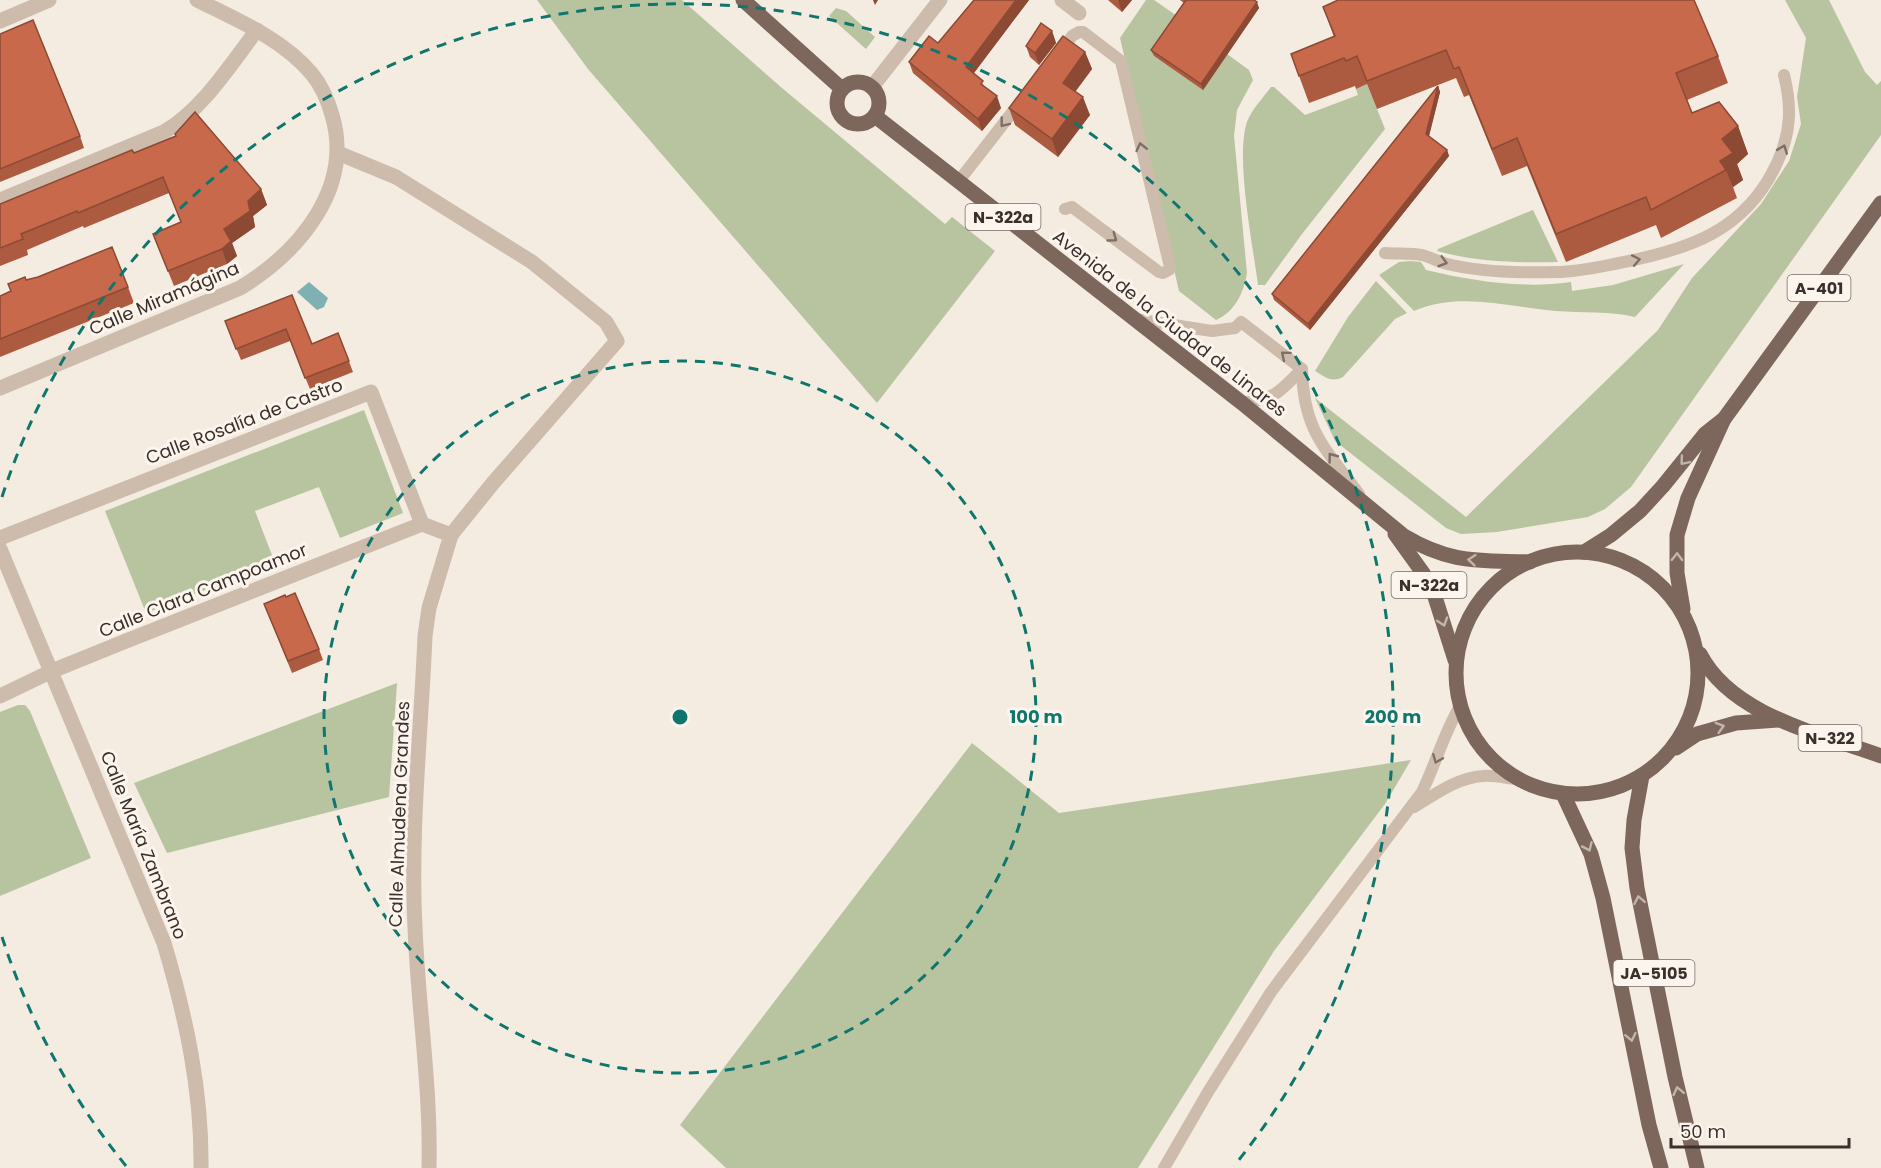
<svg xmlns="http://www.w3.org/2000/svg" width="1881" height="1168" font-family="Poppins,sans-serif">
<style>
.green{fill:#b8c4a0}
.water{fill:#7fb0b2}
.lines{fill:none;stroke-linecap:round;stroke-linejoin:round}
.service{stroke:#cdbbac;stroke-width:12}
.minor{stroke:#cdbbac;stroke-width:15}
.primary{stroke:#7d675c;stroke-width:15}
.wall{fill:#ac5a40}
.shaded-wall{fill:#8c4a34}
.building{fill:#c8694b;stroke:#8c4a34;stroke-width:1.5}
.oneway{stroke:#7d6f65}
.oneway2{stroke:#c2b5ac}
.ring{fill:none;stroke:#0f766e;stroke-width:3;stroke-dasharray:10 8}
.labels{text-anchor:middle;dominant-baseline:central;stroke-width:6;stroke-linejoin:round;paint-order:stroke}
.shield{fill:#fbf5ee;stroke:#756b66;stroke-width:1.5}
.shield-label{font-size:16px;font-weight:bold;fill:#3b302b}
.street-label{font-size:18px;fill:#3b302b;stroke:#fbf5ee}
.centre{fill:#0f766e;stroke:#fbf5ee;stroke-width:3}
.ring-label{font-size:18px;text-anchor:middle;font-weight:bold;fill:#0f766e;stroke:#fbf5ee;stroke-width:6;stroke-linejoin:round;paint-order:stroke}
</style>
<rect width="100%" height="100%" fill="#f4ebe1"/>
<g class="green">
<path d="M 537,0 L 682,0 L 782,88 L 945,224 L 952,217 L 995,251 L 877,403 L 588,69 Z"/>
<path d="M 1146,0 L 1154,0 L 1180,18 L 1154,56 L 1203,89 L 1227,54 L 1249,70 L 1253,80 L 1237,110 L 1234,136 L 1247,273 C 1244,292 1235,312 1216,320 L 1179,291 L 1120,38 Z"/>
<path d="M 1785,0 L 1829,0 L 1865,72 L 1877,85 L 1881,81 L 1881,135 L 1631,487 L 1605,509 L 1588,517 L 1497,532 L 1461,534 L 1446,528 L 1335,441 L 1315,398 L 1466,517 L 1658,330 L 1692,278 L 1761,204 L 1789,161 L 1801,124 L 1797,97 L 1806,38 Z"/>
<path d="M 836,8 L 846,11 L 875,37 L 866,49 L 829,16 Z"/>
<path d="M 1367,84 L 1385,129 L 1302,234 L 1265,285 L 1258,285 C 1253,246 1235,157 1247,122 C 1252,109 1263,98 1271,87 L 1274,87 L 1305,115 L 1358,95 L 1356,89 Z"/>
<path d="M 1533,210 L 1558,262 C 1517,263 1477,262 1437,251 L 1438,249 Z"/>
<path d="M 1411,261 L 1421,262 L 1426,270 C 1473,281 1522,289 1571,282 L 1572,291 L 1613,285 L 1684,264 L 1635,317 C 1609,311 1582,313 1556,311 C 1510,307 1458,291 1414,311 L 1379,275 L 1399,262 Z"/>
<path d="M 1376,281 L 1407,313 L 1395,319 L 1343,377 C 1331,383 1325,377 1315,371 L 1348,317 Z"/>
<path d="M 364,410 L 403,513 L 340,538 L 319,487 L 255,511 L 275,563 L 146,613 L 105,511 Z"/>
<path d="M 397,683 L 389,797 L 167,853 L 134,783 Z"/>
<path d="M 18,705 L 25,705 L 30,711 L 91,858 L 0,896 L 0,712 Z"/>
<path d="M 972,743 L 1059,813 L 1411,760 L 1385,804 L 1274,951 L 1138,1168 L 726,1168 L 680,1125 Z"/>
</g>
<path class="water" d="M 309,282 L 328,298 L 324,307 L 317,310 L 297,292 Z"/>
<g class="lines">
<g class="service">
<path d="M 1060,52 L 1072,36 L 1079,32 L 1083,32 L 1121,61 L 1170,267 L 1169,270 L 1163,273 L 1159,272 L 1072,207 L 1065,209"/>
<path d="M 958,182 L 1021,101"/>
<path d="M 1385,253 C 1397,254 1410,253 1422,255 C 1430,257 1439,262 1447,264 C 1480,272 1522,273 1556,272 C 1578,272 1599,267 1619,263 C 1688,250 1746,231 1777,163 C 1791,133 1792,107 1784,75"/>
<path d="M 1135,319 L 1212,331 L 1235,328 L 1241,322 L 1302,369 C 1303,430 1325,448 1359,494"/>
<path d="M 1242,403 C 1274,400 1281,391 1302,369"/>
<path d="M 1414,807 C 1436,794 1456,778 1483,776 C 1493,775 1506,778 1516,779"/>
<path d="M 1164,1168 L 1208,1092 L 1271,992 L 1422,792 C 1436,763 1444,733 1460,706"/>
</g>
<g class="minor">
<path d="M 1062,0 L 1079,13"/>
<path d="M 0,21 L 49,0"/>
<path d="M 872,87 L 940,0"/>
<path d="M 338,153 L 396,177 L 532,262 L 606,322 L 617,341 L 493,483 L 451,535"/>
<path d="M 0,200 L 164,132 C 203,109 230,65 257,30"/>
<path d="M 0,388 L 240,288 C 299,252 354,188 332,115 C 328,101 322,86 312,74 C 283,39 237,20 197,0"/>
<path d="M 422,524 L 451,535 L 429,608 L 425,636 C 421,733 410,831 415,927 C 418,1008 431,1087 429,1168"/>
<path d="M 0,538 L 371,392 L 422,524"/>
<path d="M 0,549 L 164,943 C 186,1017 202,1091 201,1168"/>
<path d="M 0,696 L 52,671 L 121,643 L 422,524"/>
</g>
<g class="primary">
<path d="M 743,0 L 842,89"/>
<circle cx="858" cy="103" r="21"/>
<path d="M 875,116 L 1242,403 L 1404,536 C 1451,564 1478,560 1530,562"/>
<path d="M 1395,534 L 1423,573 L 1435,597 L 1455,660"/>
<circle cx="1577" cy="673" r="121"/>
<path d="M 1584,552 L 1611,535 L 1640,511 L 1663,486 L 1705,434 L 1724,419"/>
<path d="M 1683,609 L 1677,573 L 1677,535 L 1688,498 L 1724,419 L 1881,203"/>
<path d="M 1700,654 C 1732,716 1821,734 1881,756"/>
<path d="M 1676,748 L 1697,734 L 1736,723 L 1778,720"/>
<path d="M 1642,776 L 1634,820 L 1632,848 L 1637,888 L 1675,1077 L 1697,1168"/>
<path d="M 1563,794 L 1591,854 L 1603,898 L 1649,1125 L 1661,1168"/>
</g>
</g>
<g class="wall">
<path d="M 974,0 L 1029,0 L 974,73 L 1001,108 L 982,131 L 913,73 L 909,62 L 938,43 Z"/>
<path d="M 1108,0 L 1132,0 L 1122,12 Z"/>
<path d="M 1180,0 L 1254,0 L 1259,8 L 1203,90 L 1154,56 L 1151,50 L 1184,3 Z"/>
<path d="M 1323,7 L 1718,56 L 1728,83 L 1687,100 L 1692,113 L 1738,126 L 1748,154 L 1737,164 L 1743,180 L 1733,187 L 1737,198 L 1661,238 L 1656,225 L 1566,262 L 1527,166 L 1502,176 L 1469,95 L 1464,97 L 1456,78 L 1377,109 L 1367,84 L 1356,89 L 1355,86 L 1309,103 L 1291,54 L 1334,37 Z"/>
<path d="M 1052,31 L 1056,43 L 1039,65 L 1030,57 L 1026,46 Z"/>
<path d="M 0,34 L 80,136 L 84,148 L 0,182 Z"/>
<path d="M 1085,52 L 1092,69 L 1075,92 L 1090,115 L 1058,157 L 1015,125 L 1009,108 Z"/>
<path d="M 1438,86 L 1440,92 L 1429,136 L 1447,150 L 1449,156 L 1310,330 L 1274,300 L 1272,294 Z"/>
<path d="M 175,136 L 261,189 L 267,205 L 253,216 L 255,227 L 232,243 L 237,256 L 227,264 L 174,286 L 153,234 L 181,222 L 169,193 L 84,228 L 83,226 L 27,250 L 28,255 L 0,266 L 0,204 L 134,153 Z"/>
<path d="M 26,280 L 128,287 L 134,303 L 0,357 L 0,296 L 11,291 Z"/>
<path d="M 292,295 L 312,344 L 338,333 L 353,372 L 310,389 L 290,341 L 241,360 L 225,321 Z"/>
<path d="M 264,604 L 319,649 L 323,660 L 292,673 Z"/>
</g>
<g class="shaded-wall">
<path d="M 873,0 L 878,0 L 875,5 Z"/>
<path d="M 1016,0 L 1029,0 L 970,78 L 966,67 Z"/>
<path d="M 1118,0 L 1132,0 L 1122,12 Z"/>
<path d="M 1257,2 L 1259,8 L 1203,90 L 1201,84 Z"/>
<path d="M 1052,31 L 1056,43 L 1039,65 L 1035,53 Z"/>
<path d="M 1085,52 L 1092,69 L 1069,100 L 1063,83 Z"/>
<path d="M 1438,86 L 1440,92 L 1428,140 L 1426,134 Z"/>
<path d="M 997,96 L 1001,108 L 982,131 L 978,119 Z"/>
<path d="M 1083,97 L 1090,115 L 1058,157 L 1052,139 Z"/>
<path d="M 1738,126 L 1748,154 L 1737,164 L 1743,180 L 1733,187 L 1726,170 L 1720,161 L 1722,139 Z"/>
<path d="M 1447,150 L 1449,156 L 1310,330 L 1308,324 Z"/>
<path d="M 261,189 L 267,205 L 253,216 L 255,227 L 232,243 L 237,256 L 227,264 L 222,249 L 224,229 L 248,201 Z"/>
</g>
<g class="building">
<path d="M 974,0 L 1016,0 L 966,67 L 983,81 L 981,84 L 997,96 L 978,119 L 909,62 L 929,36 L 938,43 Z"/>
<path d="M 1186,0 L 1254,0 L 1257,2 L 1201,84 L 1151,50 Z"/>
<path d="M 1338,0 L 1694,0 L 1718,56 L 1676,73 L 1692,113 L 1719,102 L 1738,126 L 1722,139 L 1733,153 L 1720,161 L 1726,170 L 1651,210 L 1646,197 L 1556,234 L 1517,138 L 1492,149 L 1459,67 L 1454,69 L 1446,50 L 1367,81 L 1357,56 L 1346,61 L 1344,58 L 1299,76 L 1291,54 L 1335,36 L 1323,7 Z"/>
<path d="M 33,20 L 80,136 L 0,169 L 0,34 Z"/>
<path d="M 1041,23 L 1052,31 L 1035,53 L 1026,46 Z"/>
<path d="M 1063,36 L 1085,52 L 1063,83 L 1083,97 L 1052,139 L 1009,108 Z"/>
<path d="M 1438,86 L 1426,134 L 1447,150 L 1308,324 L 1272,294 Z"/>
<path d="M 195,112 L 261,189 L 248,201 L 250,211 L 224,229 L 231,241 L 222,249 L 168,271 L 153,234 L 181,222 L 163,177 L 78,213 L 77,211 L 21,234 L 23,239 L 0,248 L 0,204 L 132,150 L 134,153 L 176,136 L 175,134 Z"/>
<path d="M 112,247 L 128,287 L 0,339 L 0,296 L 11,291 L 8,284 L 25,277 L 26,280 L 38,277 Z"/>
<path d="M 292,295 L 312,344 L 338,333 L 349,361 L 305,378 L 286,329 L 236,349 L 225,321 Z"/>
<path d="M 295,593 L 319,649 L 288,661 L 264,604 L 285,595 L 286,597 Z"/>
</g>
<defs><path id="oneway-chevron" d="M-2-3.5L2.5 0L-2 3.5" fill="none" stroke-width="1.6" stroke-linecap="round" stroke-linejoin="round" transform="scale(1.5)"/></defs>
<g class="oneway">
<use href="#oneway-chevron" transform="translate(1004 123) rotate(128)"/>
<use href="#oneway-chevron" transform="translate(1141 147) rotate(-103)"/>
<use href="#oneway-chevron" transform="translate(1783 149) rotate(-69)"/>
<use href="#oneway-chevron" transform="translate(1113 238) rotate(36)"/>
<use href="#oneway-chevron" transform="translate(1636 260) rotate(-11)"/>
<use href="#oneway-chevron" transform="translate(1443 262) rotate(16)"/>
<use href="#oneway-chevron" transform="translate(1285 355) rotate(-140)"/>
<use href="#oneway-chevron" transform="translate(1332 457) rotate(-127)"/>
<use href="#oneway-chevron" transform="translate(1437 759) rotate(112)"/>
</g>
<g class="oneway2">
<use href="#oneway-chevron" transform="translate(1684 461) rotate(130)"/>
<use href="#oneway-chevron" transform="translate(1677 557) rotate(-89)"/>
<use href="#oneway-chevron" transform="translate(1472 560) rotate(-175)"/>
<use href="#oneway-chevron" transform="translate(1443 622) rotate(72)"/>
<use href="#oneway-chevron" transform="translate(1720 727) rotate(-16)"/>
<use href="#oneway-chevron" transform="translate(1588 847) rotate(66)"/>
<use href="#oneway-chevron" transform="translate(1639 900) rotate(-101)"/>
<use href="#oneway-chevron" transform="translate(1631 1037) rotate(78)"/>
<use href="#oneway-chevron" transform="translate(1678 1091) rotate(-103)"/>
</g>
<g class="ring">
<circle cx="680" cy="717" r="356"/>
<path d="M126 1166A713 713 0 0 1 2 937M2 497A713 713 0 1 1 1234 1166"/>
</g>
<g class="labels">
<g class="shield">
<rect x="965.5" y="204" width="75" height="26" rx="4.5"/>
<rect x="1787.5" y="275" width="63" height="26" rx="4.5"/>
<rect x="1391.5" y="572" width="75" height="26" rx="4.5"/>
<rect x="1798.5" y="725" width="63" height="26" rx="4.5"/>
<rect x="1613.5" y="960" width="81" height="26" rx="4.5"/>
</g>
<g class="shield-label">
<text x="1003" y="217">N-322a</text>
<text x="1819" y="288">A-401</text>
<text x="1429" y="585">N-322a</text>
<text x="1830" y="738">N-322</text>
<text x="1654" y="973">JA-5105</text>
</g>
<g class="street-label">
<text transform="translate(164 298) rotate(-23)">Calle Miramágina</text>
<text transform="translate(1170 323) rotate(38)">Avenida de la Ciudad de Linares</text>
<text transform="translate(244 421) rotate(-21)">Calle Rosalía de Castro</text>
<text transform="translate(203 590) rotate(-22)">Calle Clara Campoamor</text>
<text transform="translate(399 814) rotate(-88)">Calle Almudena Grandes</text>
<text transform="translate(144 845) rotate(68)">Calle María Zambrano</text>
</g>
</g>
<circle cx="680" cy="717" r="9" class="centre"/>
<g class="ring-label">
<text x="1036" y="723">100 m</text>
<text x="1393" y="723">200 m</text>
</g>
<path d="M1671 1138v9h178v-9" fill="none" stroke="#3b302b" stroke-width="3"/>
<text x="1680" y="1138" font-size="18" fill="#3b302b" stroke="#fbf5ee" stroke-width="4.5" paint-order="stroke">50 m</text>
</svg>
